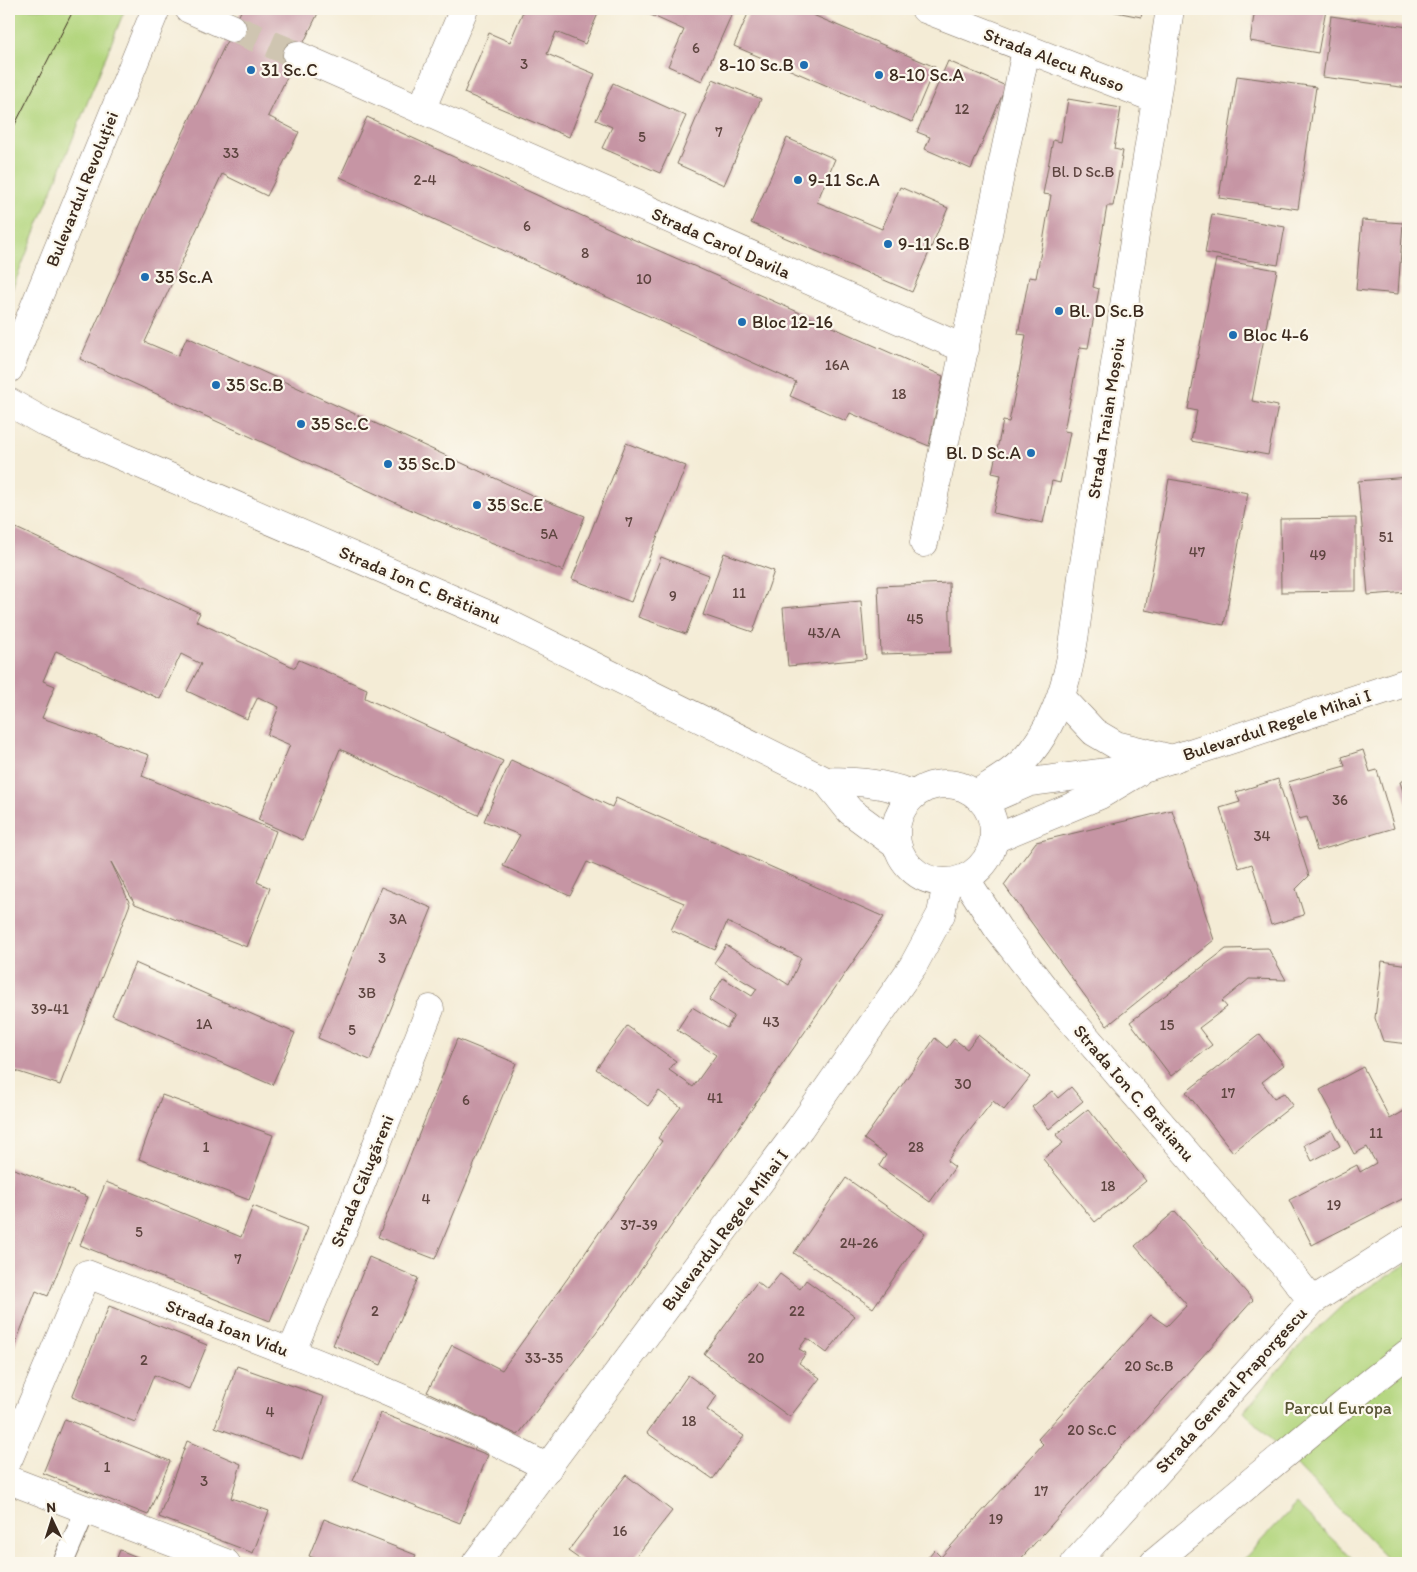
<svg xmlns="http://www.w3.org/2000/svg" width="1417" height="1572" font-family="Itim,sans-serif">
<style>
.green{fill:#b3d67e;stroke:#77804e}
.building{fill:#c695a4}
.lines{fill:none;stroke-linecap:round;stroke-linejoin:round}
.minor-tunnel{stroke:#cfc5b1;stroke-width:28;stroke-dasharray:28 14;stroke-linecap:butt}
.service-casing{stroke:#7c6e5e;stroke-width:22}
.pedestrian-casing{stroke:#7c6e5e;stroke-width:29}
.minor-casing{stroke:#7c6e5e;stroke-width:29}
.tertiary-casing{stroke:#7c6e5e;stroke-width:29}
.secondary-casing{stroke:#7c6e5e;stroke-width:29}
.primary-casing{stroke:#7c6e5e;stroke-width:29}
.service{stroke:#fff;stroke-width:20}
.pedestrian{stroke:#fff;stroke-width:28}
.minor{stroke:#fff;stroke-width:28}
.tertiary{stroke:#fff;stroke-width:28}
.secondary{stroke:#fff;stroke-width:28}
.primary{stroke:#fff;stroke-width:28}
.tram{stroke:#3b2a1e;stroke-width:1}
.poi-dot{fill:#1f6fb2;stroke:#fbf7ec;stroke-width:2}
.labels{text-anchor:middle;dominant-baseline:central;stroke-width:4.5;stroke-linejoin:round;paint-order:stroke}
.number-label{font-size:15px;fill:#5e4540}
.street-label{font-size:18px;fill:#3b2a1e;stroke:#fbf7ec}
.poi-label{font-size:18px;fill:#3b2a1e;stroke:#fbf7ec;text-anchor:start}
.park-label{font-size:18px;fill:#595536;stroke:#fbf7ec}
</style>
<rect width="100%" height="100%" fill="#fbf7ec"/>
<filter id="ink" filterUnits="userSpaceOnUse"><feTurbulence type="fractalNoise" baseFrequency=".02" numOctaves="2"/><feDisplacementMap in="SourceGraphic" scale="10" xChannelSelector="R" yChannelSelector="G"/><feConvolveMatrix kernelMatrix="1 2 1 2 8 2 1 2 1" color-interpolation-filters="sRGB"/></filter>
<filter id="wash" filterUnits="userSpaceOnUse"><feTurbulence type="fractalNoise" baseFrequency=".0096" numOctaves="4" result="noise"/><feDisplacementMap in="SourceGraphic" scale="20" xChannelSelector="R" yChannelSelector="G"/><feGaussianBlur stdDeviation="1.12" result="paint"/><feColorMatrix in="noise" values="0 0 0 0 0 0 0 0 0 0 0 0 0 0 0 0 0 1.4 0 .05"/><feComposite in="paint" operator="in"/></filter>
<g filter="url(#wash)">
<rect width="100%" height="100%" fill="#f4ecd6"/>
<g class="green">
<path d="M 9,9 L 125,9 L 9,297 Z"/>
<path d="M 1408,1263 L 1408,1563 L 1392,1563 L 1244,1412 L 1293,1352 L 1345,1303 Z"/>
<path d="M 1296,1504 L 1357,1563 L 1240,1563 Z"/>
</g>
<g id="blocks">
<g class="building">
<path d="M 242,9 L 320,9 L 268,116 L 299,132 L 267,196 L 222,174 L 145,342 L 178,356 L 187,337 L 536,497 L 585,516 L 563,571 L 418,513 L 80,359 L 155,192 Z"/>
<path d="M 524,9 L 600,9 L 585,44 L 556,32 L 547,54 L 595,74 L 569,137 L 464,93 L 489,33 L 510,42 Z"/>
<path d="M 643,9 L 734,9 L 702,81 L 668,66 L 684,30 L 642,11 Z"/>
<path d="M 750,9 L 799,9 L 935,67 L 912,122 L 734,46 Z"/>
<path d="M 1101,9 L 1143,9 L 1141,17 Z"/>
<path d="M 1255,9 L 1326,9 L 1318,53 L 1250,41 Z"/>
<path d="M 1331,16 L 1408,27 L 1408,88 L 1323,77 Z"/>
<path d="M 948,61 L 1006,86 L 971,169 L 925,149 L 930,137 L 917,132 Z"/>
<path d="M 1237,76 L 1316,87 L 1298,209 L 1219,198 Z"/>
<path d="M 713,79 L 761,99 L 724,185 L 677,164 Z"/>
<path d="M 613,83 L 686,116 L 660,173 L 602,148 L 612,127 L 596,120 Z"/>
<path d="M 1068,99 L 1121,108 L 1114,149 L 1123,151 L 1113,206 L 1107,206 L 1093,287 L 1099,289 L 1088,348 L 1080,347 L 1064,431 L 1070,432 L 1060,483 L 1052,481 L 1043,523 L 993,513 L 1001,475 L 992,473 L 1003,421 L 1009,422 L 1018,378 L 1026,335 L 1018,334 L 1029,277 L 1036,278 L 1044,236 L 1051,195 L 1043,194 L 1053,140 L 1061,142 Z"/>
<path d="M 367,117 L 628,237 L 943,376 L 929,446 L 850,413 L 846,421 L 790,396 L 796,382 L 340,177 Z"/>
<path d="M 787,138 L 835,159 L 817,202 L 882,229 L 900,187 L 948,208 L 912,292 L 751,223 Z"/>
<path d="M 1212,214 L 1285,227 L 1278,265 L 1205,253 Z"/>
<path d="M 1362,220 L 1403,223 L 1398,294 L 1356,290 Z"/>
<path d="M 1216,259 L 1277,270 L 1252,401 L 1278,406 L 1268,455 L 1191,441 L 1197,411 L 1188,409 Z"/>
<path d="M 626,443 L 686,466 L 631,602 L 572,579 Z"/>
<path d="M 1408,477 L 1408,592 L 1368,595 L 1358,481 Z"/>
<path d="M 1169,479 L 1248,493 L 1224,625 L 1145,610 Z"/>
<path d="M 1356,518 L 1356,591 L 1281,592 L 1280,519 Z"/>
<path d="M 16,528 L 200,613 L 196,621 L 295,668 L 299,660 L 367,689 L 365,698 L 503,761 L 478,815 L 340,749 L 303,840 L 258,820 L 290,745 L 267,735 L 279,707 L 258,697 L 247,719 L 187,691 L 201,664 L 181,654 L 160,699 L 56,651 L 43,681 L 55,686 L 42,718 L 149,755 L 142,776 L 276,831 L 257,882 L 270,888 L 247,947 L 135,904 L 111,862 L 130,904 L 60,1085 L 9,1069 L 9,543 Z"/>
<path d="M 724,553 L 774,571 L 753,632 L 703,615 Z"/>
<path d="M 661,557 L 709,575 L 686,634 L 638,617 Z"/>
<path d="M 949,583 L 951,652 L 881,654 L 878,586 Z"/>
<path d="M 861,601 L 866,659 L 788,666 L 783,608 Z"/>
<path d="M 1363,750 L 1370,772 L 1377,770 L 1394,828 L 1317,851 L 1307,817 L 1299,819 L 1288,782 L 1345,766 L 1342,757 Z"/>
<path d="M 511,760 L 612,807 L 616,798 L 884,917 L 616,1306 L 518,1435 L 427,1392 L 452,1345 L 502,1370 L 570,1275 L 662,1141 L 658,1138 L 681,1107 L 659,1091 L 648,1106 L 596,1069 L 627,1026 L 676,1061 L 669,1070 L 693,1087 L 716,1055 L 677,1030 L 692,1007 L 727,1028 L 734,1016 L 709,1000 L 723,978 L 752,996 L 757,989 L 714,963 L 726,945 L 789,985 L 801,958 L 727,922 L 715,950 L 671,930 L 684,903 L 587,862 L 570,896 L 503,866 L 520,835 L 484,821 Z"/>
<path d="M 1278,779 L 1309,876 L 1296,889 L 1304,915 L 1271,925 L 1252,864 L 1239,868 L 1220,808 L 1240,802 L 1236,792 Z"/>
<path d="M 1408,779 L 1408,807 L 1400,782 Z"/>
<path d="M 1172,810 L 1214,940 L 1107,1026 L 1004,885 L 1036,842 Z"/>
<path d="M 381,887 L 432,908 L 370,1060 L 318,1038 Z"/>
<path d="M 1268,948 L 1286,980 L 1249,979 L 1222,1001 L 1227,1007 L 1199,1028 L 1212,1045 L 1171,1076 L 1130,1022 L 1226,949 Z"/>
<path d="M 1382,961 L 1408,965 L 1408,1044 L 1383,1041 L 1375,1018 Z"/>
<path d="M 135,963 L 295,1033 L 272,1085 L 112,1015 Z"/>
<path d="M 1260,1034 L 1284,1065 L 1262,1082 L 1274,1098 L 1284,1093 L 1293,1105 L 1233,1152 L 1186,1092 Z"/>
<path d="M 978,1035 L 1030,1077 L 1004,1110 L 993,1101 L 963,1139 L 947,1161 L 955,1167 L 930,1202 L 879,1166 L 886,1155 L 864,1139 L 935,1038 L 947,1048 L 954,1039 L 967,1049 Z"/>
<path d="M 457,1039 L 516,1063 L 435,1259 L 378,1237 Z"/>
<path d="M 1363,1067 L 1390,1119 L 1408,1109 L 1408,1196 L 1312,1245 L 1289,1200 L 1357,1165 L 1360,1172 L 1376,1163 L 1367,1147 L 1354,1154 L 1320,1090 Z"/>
<path d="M 1071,1087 L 1083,1101 L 1049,1129 L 1032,1107 L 1052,1091 L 1058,1098 Z"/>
<path d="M 162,1095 L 273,1135 L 249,1200 L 139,1159 Z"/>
<path d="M 1088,1109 L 1146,1181 L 1095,1222 L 1043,1159 L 1063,1143 L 1056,1135 Z"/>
<path d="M 1332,1130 L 1340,1146 L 1312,1161 L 1304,1145 Z"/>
<path d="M 9,1167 L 88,1197 L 48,1296 L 36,1291 L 9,1360 Z"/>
<path d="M 846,1178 L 925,1233 L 873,1308 L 794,1253 Z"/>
<path d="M 106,1182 L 241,1237 L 253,1206 L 308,1228 L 270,1321 L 80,1245 Z"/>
<path d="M 1175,1211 L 1253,1300 L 1017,1563 L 923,1563 L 934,1550 L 941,1557 L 1043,1444 L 1038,1439 L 1151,1315 L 1167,1326 L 1187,1305 L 1135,1246 Z"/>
<path d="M 369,1257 L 418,1278 L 381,1365 L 333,1345 Z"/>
<path d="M 780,1274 L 800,1289 L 806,1280 L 855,1316 L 827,1353 L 807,1338 L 799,1349 L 806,1353 L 799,1363 L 820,1378 L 790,1417 L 704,1354 L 757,1282 L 767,1290 Z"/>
<path d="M 109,1306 L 207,1345 L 189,1389 L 154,1375 L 135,1422 L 72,1397 Z"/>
<path d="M 237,1366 L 324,1397 L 302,1459 L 215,1427 Z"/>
<path d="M 688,1375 L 717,1396 L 707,1410 L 744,1436 L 713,1479 L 647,1433 Z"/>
<path d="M 381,1413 L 488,1455 L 460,1523 L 353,1481 Z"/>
<path d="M 65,1419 L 170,1461 L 148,1515 L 43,1473 Z"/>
<path d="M 187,1441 L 241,1464 L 231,1498 L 269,1511 L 253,1553 L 159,1517 Z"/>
<path d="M 626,1475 L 672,1511 L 631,1563 L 585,1563 L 568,1551 Z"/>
<path d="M 324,1519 L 416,1555 L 412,1563 L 321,1563 L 322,1561 L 309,1556 Z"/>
<path d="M 120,1550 L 152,1563 L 115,1563 Z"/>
</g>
</g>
</g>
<g filter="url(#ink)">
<use href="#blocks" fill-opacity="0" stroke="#7c6e5e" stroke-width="1"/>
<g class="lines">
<path class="minor-tunnel" d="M 232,28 L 297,55"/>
<g class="service-casing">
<path id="service" d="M 63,1563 L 86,1509"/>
</g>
<g class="pedestrian-casing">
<path id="pedestrian" d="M 1154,1563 L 1371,1382 L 1408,1353"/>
</g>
<g class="minor-casing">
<g id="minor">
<path d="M 189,9 L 232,28"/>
<path d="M 925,9 L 1156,99"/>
<path d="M 297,55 L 965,349"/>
<path d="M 421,110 L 464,9"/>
<path d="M 924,543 L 1026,50"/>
<path d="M 984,802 L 1030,782 L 1147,767 L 1408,682"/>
<path d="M 994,839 L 1100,795 L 1137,773"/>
<path d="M 291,1353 L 347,1220 L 430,1009"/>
<path d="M 9,1458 L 87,1274 C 242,1334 401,1390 548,1468"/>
<path d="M 9,1480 L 226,1563"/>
</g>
</g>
<g class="tertiary-casing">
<g id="tertiary">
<path d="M 1061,697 L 1094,732 L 1116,745 L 1173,759"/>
<path d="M 976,794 C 995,782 1017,770 1031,752 C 1070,703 1075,637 1082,577 L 1170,9"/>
<path d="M 965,878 L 998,929 L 1051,997 L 1289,1271 L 1312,1301"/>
<path d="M 1075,1563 L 1312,1301 L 1408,1240"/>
</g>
</g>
<g class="secondary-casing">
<g id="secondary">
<path d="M 9,402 L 46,423 L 114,453 L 503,621 L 826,781 C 859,781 882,783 913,794"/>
<path d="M 826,781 L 850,811 L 896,845"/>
<circle cx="945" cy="833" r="49"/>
<path d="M 476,1563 L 800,1128 L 913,966 L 941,914 L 947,883"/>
</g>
</g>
<g class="primary-casing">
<path id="primary" d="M 9,369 L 156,9"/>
</g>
<use href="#service" class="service"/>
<use href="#pedestrian" class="pedestrian"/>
<use href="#minor" class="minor"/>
<use href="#tertiary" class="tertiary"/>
<use href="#secondary" class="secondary"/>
<use href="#primary" class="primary"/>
<path class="tram" d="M 9,136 L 74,9"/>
</g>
</g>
<g class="poi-dot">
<circle cx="804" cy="65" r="5"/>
<circle cx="251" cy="70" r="5"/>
<circle cx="879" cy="75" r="5"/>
<circle cx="798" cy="180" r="5"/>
<circle cx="888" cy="244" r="5"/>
<circle cx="145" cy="277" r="5"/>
<circle cx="1059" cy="311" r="5"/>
<circle cx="742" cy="322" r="5"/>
<circle cx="1233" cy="335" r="5"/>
<circle cx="216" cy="385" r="5"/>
<circle cx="301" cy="424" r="5"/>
<circle cx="1031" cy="453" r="5"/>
<circle cx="388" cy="464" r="5"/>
<circle cx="477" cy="505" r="5"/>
</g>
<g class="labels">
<g class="number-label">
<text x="696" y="48">6</text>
<text x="524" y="64">3</text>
<text x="962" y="109">12</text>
<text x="719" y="132">7</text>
<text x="642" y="137">5</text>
<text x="231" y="153">33</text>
<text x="1083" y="172">Bl. D Sc.B</text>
<text x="425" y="180">2-4</text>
<text x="527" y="226">6</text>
<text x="585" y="253">8</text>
<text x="644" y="279">10</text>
<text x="837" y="365">16A</text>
<text x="899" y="394">18</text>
<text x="629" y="522">7</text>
<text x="549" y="534">5A</text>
<text x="1386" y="537">51</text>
<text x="1197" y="552">47</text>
<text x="1318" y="555">49</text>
<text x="739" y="593">11</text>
<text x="673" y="596">9</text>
<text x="915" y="619">45</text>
<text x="824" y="633">43/A</text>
<text x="1340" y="800">36</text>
<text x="1262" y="836">34</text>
<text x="398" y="919">3A</text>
<text x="382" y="958">3</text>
<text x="367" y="993">3B</text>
<text x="50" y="1009">39-41</text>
<text x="771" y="1022">43</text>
<text x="204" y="1024">1A</text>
<text x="1167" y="1025">15</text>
<text x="352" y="1030">5</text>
<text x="963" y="1084">30</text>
<text x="1228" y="1093">17</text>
<text x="715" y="1098">41</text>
<text x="466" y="1100">6</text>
<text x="1376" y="1133">11</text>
<text x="206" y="1147">1</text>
<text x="916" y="1147">28</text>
<text x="1108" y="1186">18</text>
<text x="426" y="1199">4</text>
<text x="1334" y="1205">19</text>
<text x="639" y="1225">37-39</text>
<text x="139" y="1232">5</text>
<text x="859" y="1243">24-26</text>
<text x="238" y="1259">7</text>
<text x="375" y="1311">2</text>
<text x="797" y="1311">22</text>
<text x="544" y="1358">33-35</text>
<text x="756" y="1358">20</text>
<text x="144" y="1360">2</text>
<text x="1149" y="1366">20 Sc.B</text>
<text x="270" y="1412">4</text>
<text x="689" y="1421">18</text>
<text x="1092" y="1430">20 Sc.C</text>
<text x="107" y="1467">1</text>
<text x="204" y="1481">3</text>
<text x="1041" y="1491">17</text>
<text x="996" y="1519">19</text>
<text x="620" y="1531">16</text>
</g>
<g class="street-label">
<text transform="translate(1054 60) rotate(21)">Strada Alecu Russo</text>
<text transform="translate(82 189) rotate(-68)">Bulevardul Revoluției</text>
<text transform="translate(721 243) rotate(24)">Strada Carol Davila</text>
<text transform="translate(1106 418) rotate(-81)">Strada Traian Moșoiu</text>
<text transform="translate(420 585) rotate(23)">Strada Ion C. Brătianu</text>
<text transform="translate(1277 725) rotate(-18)">Bulevardul Regele Mihai I</text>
<text transform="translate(1134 1093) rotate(49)">Strada Ion C. Brătianu</text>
<text transform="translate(362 1181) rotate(-68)">Strada Călugăreni</text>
<text transform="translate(725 1230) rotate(-53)">Bulevardul Regele Mihai I</text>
<text transform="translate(227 1328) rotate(21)">Strada Ioan Vidu</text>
<text transform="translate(1231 1390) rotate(-48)">Strada General Praporgescu</text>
</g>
<g class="poi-label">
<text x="794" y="65" text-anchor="end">8-10 Sc.B</text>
<text x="261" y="70">31 Sc.C</text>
<text x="889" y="75">8-10 Sc.A</text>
<text x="808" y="180">9-11 Sc.A</text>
<text x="898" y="244">9-11 Sc.B</text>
<text x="155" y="277">35 Sc.A</text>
<text x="1069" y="311">Bl. D Sc.B</text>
<text x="752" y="322">Bloc 12-16</text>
<text x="1243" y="335">Bloc 4-6</text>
<text x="226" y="385">35 Sc.B</text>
<text x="311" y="424">35 Sc.C</text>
<text x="1021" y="453" text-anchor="end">Bl. D Sc.A</text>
<text x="398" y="464">35 Sc.D</text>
<text x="487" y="505">35 Sc.E</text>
</g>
<g class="park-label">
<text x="1338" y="1408">Parcul Europa</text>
</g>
</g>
<rect width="1417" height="1572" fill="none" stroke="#fbf7ec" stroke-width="30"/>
<g transform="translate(52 1520) rotate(356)" stroke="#fbf7ec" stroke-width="4" paint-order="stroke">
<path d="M0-4L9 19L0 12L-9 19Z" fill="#3b2a1e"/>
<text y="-8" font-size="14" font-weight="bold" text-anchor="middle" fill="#3b2a1e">N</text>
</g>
</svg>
